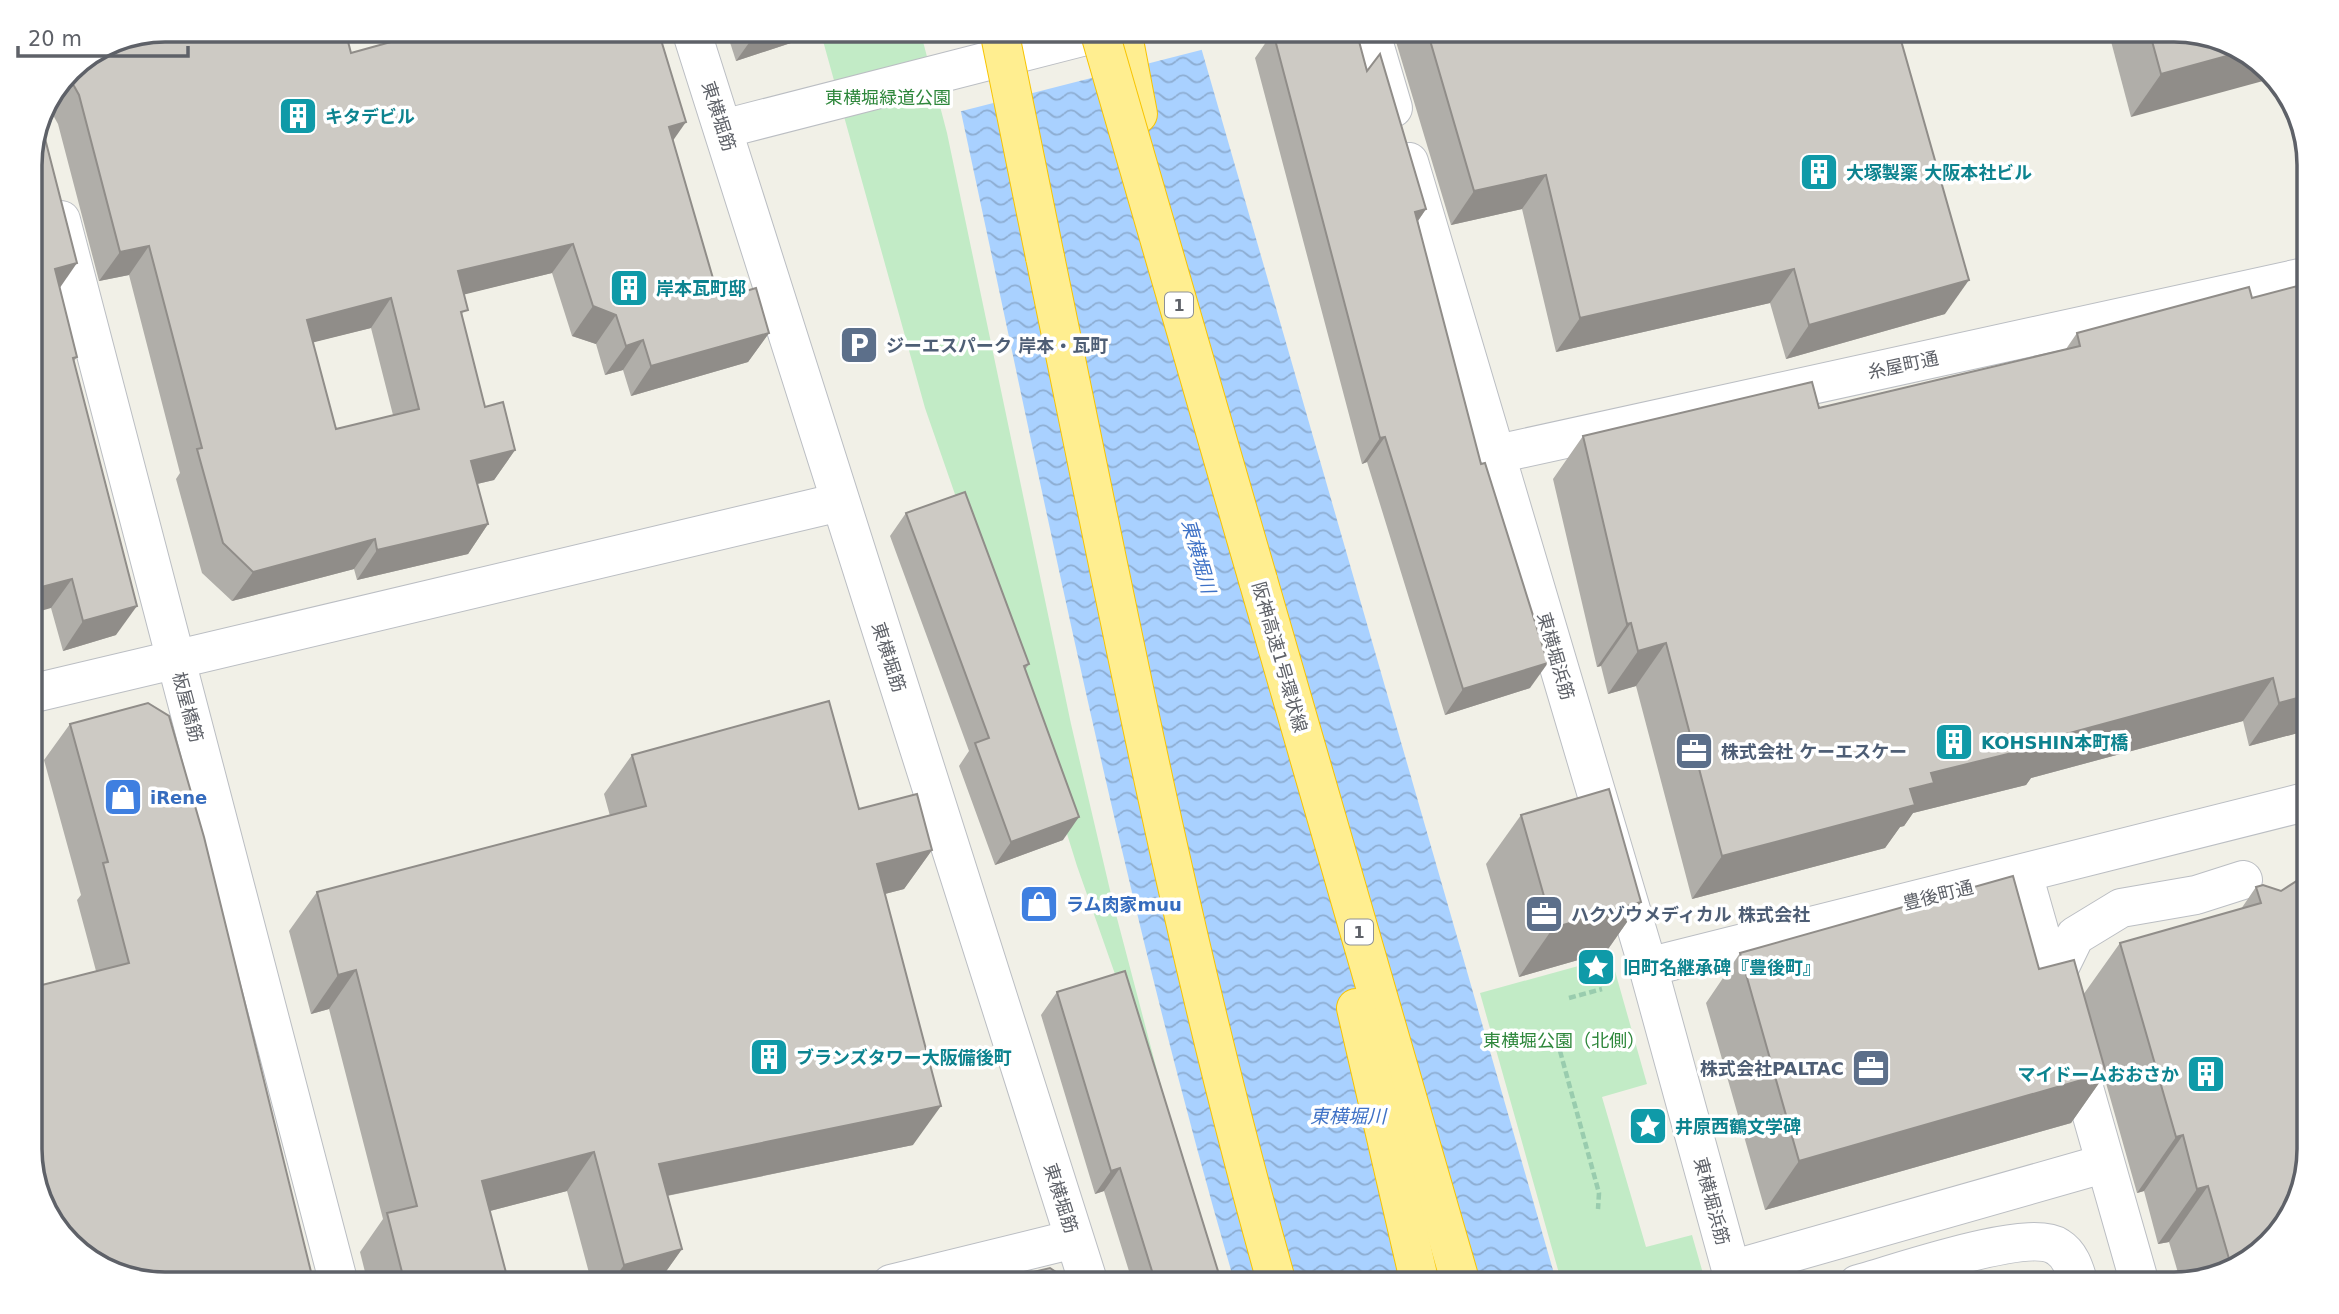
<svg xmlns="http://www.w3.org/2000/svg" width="2339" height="1314" font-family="'DejaVu Sans','Noto Sans JP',sans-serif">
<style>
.green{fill:#c2ebc6}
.water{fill:url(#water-waves)}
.pier{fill:#f1f0e7}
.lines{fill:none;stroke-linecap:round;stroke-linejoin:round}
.minor-casing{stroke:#bbbec3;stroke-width:40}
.highway-casing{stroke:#f8c400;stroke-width:40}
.path{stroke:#99ccae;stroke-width:4.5;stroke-dasharray:7 3.5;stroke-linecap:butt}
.minor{stroke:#fff;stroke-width:38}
.highway{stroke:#ffee90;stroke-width:38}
.highway-bridge-casing{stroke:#f8c400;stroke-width:40;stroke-linecap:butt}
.highway-bridge{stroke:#ffee90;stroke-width:38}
.wall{fill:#b0aea9;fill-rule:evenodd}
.shaded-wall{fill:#908d89}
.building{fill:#cdcac4;stroke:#908d89;stroke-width:2;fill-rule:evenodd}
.labels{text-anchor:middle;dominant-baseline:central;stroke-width:7;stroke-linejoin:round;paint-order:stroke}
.shield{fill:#fff;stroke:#8e9095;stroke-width:2}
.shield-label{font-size:16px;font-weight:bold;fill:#5e6168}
.park-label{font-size:18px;fill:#2e873b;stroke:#fff}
.culture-label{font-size:18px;font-weight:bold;fill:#0d838f;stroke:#fff;text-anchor:start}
.street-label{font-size:18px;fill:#5e6168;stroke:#fff}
.service-label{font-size:18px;font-weight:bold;fill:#4e5e75;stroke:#fff;text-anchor:start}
.shop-label{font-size:18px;font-weight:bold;fill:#366cbe;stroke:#fff;text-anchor:start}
.water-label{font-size:19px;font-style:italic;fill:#3e71c6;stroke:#fff}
.rim{fill:none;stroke:#5e6168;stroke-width:3.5}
</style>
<defs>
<pattern id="water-waves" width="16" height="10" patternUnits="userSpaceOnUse" patternTransform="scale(1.75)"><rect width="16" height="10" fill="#a9d1ff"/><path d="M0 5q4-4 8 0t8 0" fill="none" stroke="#8dadd2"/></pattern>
</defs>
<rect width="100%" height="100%" fill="#f1f0e7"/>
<g class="green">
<path d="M 820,30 L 920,30 L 947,133 L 1071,724 L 1113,903 L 1200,1234 L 1135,1031 L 1077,866 L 1015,667 L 925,408 Z"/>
<path d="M 1611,957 L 1647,1084 L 1602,1097 L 1646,1247 L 1692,1235 L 1706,1284 L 1562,1284 L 1480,993 Z"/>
</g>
<path class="water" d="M 1196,30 L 1557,1284 L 1235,1284 C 1118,882 1039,470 950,61 Z"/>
<path class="pier" d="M 937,30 L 1200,30 L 1205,49 L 958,112 Z"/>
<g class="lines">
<g class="minor-casing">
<g id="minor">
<path d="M 691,30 L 1089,1284"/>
<path d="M 1370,30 L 1393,108"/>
<path d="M 723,129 L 1109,30"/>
<path d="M 1409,162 L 1648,967 L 1735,1284"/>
<path d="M 61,220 L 339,1284"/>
<path d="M 1497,454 L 2309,276"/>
<path d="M 30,694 L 840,502"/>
<path d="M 2023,874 L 2140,1284"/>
<path d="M 1648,967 L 2309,801"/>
<path d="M 2054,979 L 2075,936 L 2121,908 L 2196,895 L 2243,880"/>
<path d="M 1731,1270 L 2103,1164"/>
<path d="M 891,1284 L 1074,1239"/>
<path d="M 1858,1284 C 1896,1274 2028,1227 2058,1247 C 2071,1255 2075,1271 2079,1284"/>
</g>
</g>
<g class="highway-casing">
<g id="highway">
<path d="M 1122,30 L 1138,114"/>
<path d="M 1045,257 C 1116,601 1182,947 1277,1284"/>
<path d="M 1258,580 L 1461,1284"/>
<path d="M 1356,1008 L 1420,1284"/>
</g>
</g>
<g class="path">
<path d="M 1569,998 L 1602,989"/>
<path d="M 1560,1051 L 1599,1193 L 1598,1209"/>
</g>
<use href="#minor" class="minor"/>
<use href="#highway" class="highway"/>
<g class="highway-bridge-casing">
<g id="highway-bridge">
<path d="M 999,30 L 1045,257"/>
<path d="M 1099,30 L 1258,580"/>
</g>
</g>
<use href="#highway-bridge" class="highway-bridge"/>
</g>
<g class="wall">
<path d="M 726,30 L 812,30 L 806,38 L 736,61 Z"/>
<path d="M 1398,30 L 1898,30 L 1945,314 L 1786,359 L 1770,303 L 1556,352 L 1522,209 L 1451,225 L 1394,35 Z"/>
<path d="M 2108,30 L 2174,30 L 2241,48 L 2131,117 Z"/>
<path d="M 1273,32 L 1367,71 L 1426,209 L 1418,221 L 1530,688 L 1445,715 L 1367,462 L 1362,464 L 1255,58 Z"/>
<path d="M 351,53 L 673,141 L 719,299 L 769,333 L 748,362 L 631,396 L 623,370 L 605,375 L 596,344 L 572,336 L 552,273 L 464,294 L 462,317 L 485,407 L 515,450 L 494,480 L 477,484 L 488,524 L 468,554 L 357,580 L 354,569 L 232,601 L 202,573 L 176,479 L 180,473 L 129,275 L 99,281 L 58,124 L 53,115 L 43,109 L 44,106 L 70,69 ZM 371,328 L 393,415 L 336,429 L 313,342 Z"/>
<path d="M 2285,89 L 2309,157 L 2309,177 Z"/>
<path d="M 60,288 L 77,357 L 74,361 L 116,635 L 63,651 L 51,608 Z"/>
<path d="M 2077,333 L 2309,730 L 2249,746 L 2243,721 L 2031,778 L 2026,785 L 1913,813 L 1904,826 L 1900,827 L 1885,848 L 1692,899 L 1636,686 L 1608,694 L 1601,666 L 1597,667 L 1553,479 L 1583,436 L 1819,408 L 2066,349 Z"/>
<path d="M 906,513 L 1029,664 L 1025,670 L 1063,840 L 995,865 L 959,766 L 969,751 L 890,536 Z"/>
<path d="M 70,724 L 314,1284 L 96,971 L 77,900 L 81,895 L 44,760 Z"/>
<path d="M 632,755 L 859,809 L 932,850 L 904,889 L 885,894 L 913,1145 L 667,1196 L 682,1249 L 657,1284 L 592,1284 L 567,1191 L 490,1211 L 509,1284 L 368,1284 L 360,1252 L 383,1219 L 329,1009 L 311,1014 L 289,931 L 317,892 L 610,816 L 604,794 Z"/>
<path d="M 1521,815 L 1641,902 L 1606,952 L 1519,977 L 1486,864 Z"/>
<path d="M 2263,885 L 2242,1266 L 2181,1283 L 2169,1242 L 2158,1244 L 2144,1191 L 2137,1193 L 2104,1076 L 2071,1123 L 1765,1210 L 1706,1003 L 1740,953 L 2039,969 L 2083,995 L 2120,943 L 2241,909 L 2256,887 Z"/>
<path d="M 1057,992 L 1222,1284 L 1133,1284 L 1104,1191 L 1095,1194 L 1041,1015 Z"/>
</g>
<g class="shaded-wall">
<path d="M 782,30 L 812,30 L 806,38 L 736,61 L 751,40 Z"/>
<path d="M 2245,51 L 2274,78 L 2131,117 L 2161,74 Z"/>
<path d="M 62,80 L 64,80 L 43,109 L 44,106 Z"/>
<path d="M 686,122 L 665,152 L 669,127 Z"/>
<path d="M 1546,175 L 1522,209 L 1451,225 L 1474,191 Z"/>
<path d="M 1426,209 L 1408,235 L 1415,212 Z"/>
<path d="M 573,244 L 552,273 L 438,301 L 458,271 Z"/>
<path d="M 149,246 L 129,275 L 99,281 L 120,252 Z"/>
<path d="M 77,263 L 57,292 L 55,269 Z"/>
<path d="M 1794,269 L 1770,303 L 1556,352 L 1580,318 Z"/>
<path d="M 1969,280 L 1945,314 L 1786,359 L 1809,325 Z"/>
<path d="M 391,298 L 371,328 L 287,349 L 307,320 Z"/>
<path d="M 593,306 L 616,315 L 596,344 L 572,336 Z"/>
<path d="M 769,333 L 748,362 L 631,396 L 651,366 Z"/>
<path d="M 643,340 L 623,370 L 605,375 L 626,346 Z"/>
<path d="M 1385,437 L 1367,462 L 1362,464 L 1380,438 Z"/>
<path d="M 515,450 L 494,480 L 451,490 L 471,461 Z"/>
<path d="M 488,524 L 468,554 L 357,580 L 377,550 Z"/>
<path d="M 375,539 L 354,569 L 232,601 L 253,572 Z"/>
<path d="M 72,579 L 51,608 L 30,614 L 30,590 Z"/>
<path d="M 137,606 L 116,635 L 63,651 L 83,621 Z"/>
<path d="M 1631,623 L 1601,666 L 1597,667 L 1627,624 Z"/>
<path d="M 1666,643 L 1636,686 L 1608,694 L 1638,651 Z"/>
<path d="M 1548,663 L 1530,688 L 1445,715 L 1463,689 Z"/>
<path d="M 2273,678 L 2243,721 L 2031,778 L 2026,785 L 1913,813 L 1904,826 L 1900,827 L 1885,848 L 1692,899 L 1722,856 L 1910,789 L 1931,773 L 2055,737 Z"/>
<path d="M 2309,695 L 2309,730 L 2249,746 L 2279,703 Z"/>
<path d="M 1079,817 L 1063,840 L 995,865 L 1011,842 Z"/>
<path d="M 932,850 L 904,889 L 850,903 L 877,864 Z"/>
<path d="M 1641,902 L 1606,952 L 1519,977 L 1553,928 Z"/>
<path d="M 356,970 L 329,1009 L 311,1014 L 338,975 Z"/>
<path d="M 2106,1073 L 2071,1123 L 1765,1210 L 1799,1161 Z"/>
<path d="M 941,1106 L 913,1145 L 631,1203 L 659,1164 Z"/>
<path d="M 2183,1135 L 2144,1191 L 2137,1193 L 2176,1137 Z"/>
<path d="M 594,1152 L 567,1191 L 455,1220 L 482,1181 Z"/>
<path d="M 1120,1168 L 1104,1191 L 1095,1194 L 1111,1171 Z"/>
<path d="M 2208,1186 L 2169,1242 L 2158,1244 L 2197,1189 Z"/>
<path d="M 682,1249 L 657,1284 L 610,1284 L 624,1265 Z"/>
</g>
<g class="building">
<path d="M 165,30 L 345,30 L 351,53 L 434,30 L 658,30 L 686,122 L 669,127 L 719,299 L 756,288 L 769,333 L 651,366 L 643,340 L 626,346 L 616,315 L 593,306 L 573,244 L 458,271 L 468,310 L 461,312 L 485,407 L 503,402 L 515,450 L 471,461 L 488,524 L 377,550 L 375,539 L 253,572 L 223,543 L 197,449 L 202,448 L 149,246 L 120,252 L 79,95 L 74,86 L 64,80 L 62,80 L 70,69 L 114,40 ZM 391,298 L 419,409 L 336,429 L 307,320 Z"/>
<path d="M 748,30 L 782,30 L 751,40 Z"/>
<path d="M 1281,30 L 1356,30 L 1367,71 L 1380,54 L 1426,209 L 1415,212 L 1481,464 L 1485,463 L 1548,663 L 1463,689 L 1385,437 L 1380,438 L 1273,32 Z"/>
<path d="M 1427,30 L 1898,30 L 1969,280 L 1809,325 L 1794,269 L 1580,318 L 1546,175 L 1474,191 Z"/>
<path d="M 2149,30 L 2174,30 L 2241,48 L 2245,51 L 2161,74 Z"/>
<path d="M 40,119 L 77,263 L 55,269 L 77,357 L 73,358 L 137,606 L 83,621 L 72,579 L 30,590 L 30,157 Z"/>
<path d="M 2309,283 L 2309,695 L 2279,703 L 2273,678 L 2055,737 L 2056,742 L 1931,773 L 1934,783 L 1910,789 L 1915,805 L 1722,856 L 1666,643 L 1638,651 L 1631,623 L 1627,624 L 1583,436 L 1812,382 L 1819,408 L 2080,346 L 2077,333 L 2249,287 L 2252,298 Z"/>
<path d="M 965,492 L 1029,664 L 1024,666 L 1079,817 L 1011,842 L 975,743 L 989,738 L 906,513 Z"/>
<path d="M 829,701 L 859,809 L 917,794 L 932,850 L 877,864 L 941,1106 L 659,1164 L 682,1249 L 624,1265 L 594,1152 L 482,1181 L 509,1284 L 405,1284 L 387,1213 L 417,1206 L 356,970 L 338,975 L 317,892 L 646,806 L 632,755 Z"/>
<path d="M 148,703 L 169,716 L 204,837 L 314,1284 L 165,1284 L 98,1266 L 52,1224 L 30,1157 L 30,988 L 129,963 L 103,863 L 108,862 L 70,724 Z"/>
<path d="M 1609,789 L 1641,902 L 1553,928 L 1521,815 Z"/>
<path d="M 2309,873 L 2309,1149 L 2291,1216 L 2242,1266 L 2232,1269 L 2208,1186 L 2197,1189 L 2183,1135 L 2176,1137 L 2120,943 L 2261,903 L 2256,887 L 2263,885 L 2281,891 Z"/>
<path d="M 2013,876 L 2039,969 L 2074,960 L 2106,1073 L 1799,1161 L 1740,953 Z"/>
<path d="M 1125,971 L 1222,1284 L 1156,1284 L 1120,1168 L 1111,1171 L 1057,992 Z"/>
<path d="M 1050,1268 L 1074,1284 L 984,1284 Z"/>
</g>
<defs>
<g id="building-square" transform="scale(2.0125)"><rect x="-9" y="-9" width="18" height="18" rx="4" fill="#0f9aa8" stroke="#fff"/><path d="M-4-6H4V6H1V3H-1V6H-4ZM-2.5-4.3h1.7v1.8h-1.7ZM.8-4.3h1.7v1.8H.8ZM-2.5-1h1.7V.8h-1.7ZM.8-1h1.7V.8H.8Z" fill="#fff"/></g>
<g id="parking-square" transform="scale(2.0125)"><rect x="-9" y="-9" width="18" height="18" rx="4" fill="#5c6f8a" stroke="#fff"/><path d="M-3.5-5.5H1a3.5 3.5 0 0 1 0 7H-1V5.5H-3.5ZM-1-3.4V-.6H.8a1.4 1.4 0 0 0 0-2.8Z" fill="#fff"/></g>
<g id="office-square" transform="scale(2.0125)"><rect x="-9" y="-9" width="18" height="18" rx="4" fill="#5c6f8a" stroke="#fff"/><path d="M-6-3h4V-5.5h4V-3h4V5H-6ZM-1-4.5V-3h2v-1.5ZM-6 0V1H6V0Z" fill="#fff"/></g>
<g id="shop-square" transform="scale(2.0125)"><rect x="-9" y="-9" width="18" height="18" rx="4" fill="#3f7fe0" stroke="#fff"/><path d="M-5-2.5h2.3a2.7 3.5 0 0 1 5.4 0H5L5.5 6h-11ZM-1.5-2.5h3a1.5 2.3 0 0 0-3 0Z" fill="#fff"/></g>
<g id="sight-square" transform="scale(2.0125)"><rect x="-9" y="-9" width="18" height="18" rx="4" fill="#0f9aa8" stroke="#fff"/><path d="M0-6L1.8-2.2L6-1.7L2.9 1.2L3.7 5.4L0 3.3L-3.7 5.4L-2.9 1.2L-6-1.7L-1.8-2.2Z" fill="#fff"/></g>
</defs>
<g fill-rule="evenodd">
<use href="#building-square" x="298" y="116"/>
<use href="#building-square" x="1819" y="172"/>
<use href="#building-square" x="629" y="288"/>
<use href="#parking-square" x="859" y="345"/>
<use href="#building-square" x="1954" y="742"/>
<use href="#office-square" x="1694" y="751"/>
<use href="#shop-square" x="123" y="797"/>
<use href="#shop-square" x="1039" y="904"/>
<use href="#office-square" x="1544" y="914"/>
<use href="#sight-square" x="1596" y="967"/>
<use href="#building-square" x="769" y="1057"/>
<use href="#office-square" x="1871" y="1068"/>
<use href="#building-square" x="2206" y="1074"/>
<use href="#sight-square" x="1648" y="1126"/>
</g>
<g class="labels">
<g class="shield">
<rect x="1165" y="292.5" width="28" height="25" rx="5"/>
<rect x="1345" y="919.5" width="28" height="25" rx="5"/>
</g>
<g class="shield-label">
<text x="1179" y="305">1</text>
<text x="1359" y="932">1</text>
</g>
<g class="park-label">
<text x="888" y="97">東横堀緑道公園</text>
<text x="1564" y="1040">東横堀公園（北側）</text>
</g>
<g class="culture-label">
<text x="325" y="116">キタデビル</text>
<text x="1846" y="172">大塚製薬 大阪本社ビル</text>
<text x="656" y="288">岸本瓦町邸</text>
<text x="1981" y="742">KOHSHIN本町橋</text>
<text x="1623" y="967">旧町名継承碑『豊後町』</text>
<text x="796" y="1057">ブランズタワー大阪備後町</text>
<text x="2179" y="1074" text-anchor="end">マイドームおおさか</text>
<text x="1675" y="1126">井原西鶴文学碑</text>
</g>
<g class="street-label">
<text transform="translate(719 116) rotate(72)">東横堀筋</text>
<text transform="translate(1903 365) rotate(-12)">糸屋町通</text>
<text transform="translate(1556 656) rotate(74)">東横堀浜筋</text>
<text transform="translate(889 657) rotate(72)">東横堀筋</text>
<text transform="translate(1280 657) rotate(74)">阪神高速1号環状線</text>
<text transform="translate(188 707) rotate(75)">板屋橋筋</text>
<text transform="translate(1938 895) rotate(-14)">豊後町通</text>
<text transform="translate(1061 1198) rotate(72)">東横堀筋</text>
<text transform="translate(1712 1201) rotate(75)">東横堀浜筋</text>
</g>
<g class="service-label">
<text x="886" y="345">ジーエスパーク 岸本・瓦町</text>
<text x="1721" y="751">株式会社 ケーエスケー</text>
<text x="1571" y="914">ハクゾウメディカル 株式会社</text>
<text x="1844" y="1068" text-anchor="end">株式会社PALTAC</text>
</g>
<g class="shop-label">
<text x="150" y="797">iRene</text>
<text x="1066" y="904">ラム肉家muu</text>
</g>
<g class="water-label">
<text transform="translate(1199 556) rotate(74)">東横堀川</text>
<text x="1348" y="1116">東横堀川</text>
</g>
</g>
<path d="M0 0H2339V1314H0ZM165 42H2174A123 123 0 0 1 2297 165V1149A123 123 0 0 1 2174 1272H165A123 123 0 0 1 42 1149V165A123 123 0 0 1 165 42Z" fill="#fff" fill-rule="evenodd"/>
<path class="rim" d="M165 42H2174A123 123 0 0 1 2297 165V1149A123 123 0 0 1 2174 1272H165A123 123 0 0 1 42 1149V165A123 123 0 0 1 165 42Z"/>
<path d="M18 46v10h170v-10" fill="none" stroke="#5e6168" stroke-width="3.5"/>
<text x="28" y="46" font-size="21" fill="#5e6168" stroke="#ffffff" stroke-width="5" paint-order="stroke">20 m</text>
</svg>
